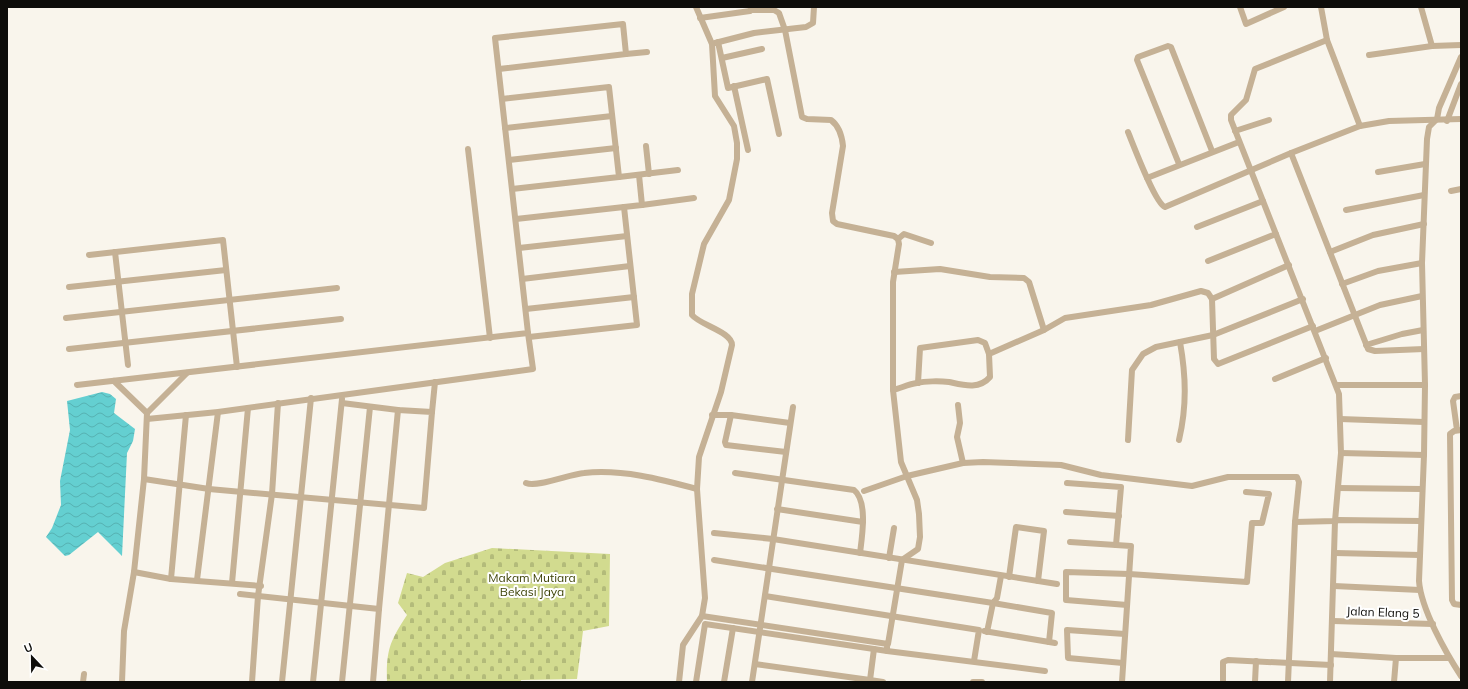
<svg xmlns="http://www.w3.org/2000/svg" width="1468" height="689" font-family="Mulish,sans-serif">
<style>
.cemetery{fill:url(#cemetery-stones)}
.water{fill:url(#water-waves)}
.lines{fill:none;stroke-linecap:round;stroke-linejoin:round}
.street{stroke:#c5b195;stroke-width:6}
.labels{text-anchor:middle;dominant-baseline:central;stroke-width:4;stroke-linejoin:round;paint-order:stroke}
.park-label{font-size:12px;fill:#3f4408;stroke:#fff}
.street-label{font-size:12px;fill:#0e0d0a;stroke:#fff}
</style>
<defs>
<pattern id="cemetery-stones" width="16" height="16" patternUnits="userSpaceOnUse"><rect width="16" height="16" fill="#d2db8f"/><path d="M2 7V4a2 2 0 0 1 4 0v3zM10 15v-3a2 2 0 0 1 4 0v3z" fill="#b3bb7a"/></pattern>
<pattern id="water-waves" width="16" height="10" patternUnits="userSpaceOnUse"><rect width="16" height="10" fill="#64cfd1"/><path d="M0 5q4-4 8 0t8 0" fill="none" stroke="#56b1b2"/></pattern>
</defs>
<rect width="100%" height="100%" fill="#f9f5ec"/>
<path class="cemetery" d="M 492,548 L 610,554 L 609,626 L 583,631 L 577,679 L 521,680 L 521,682 L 387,682 C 386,650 390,641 407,615 L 398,603 L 407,573 L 423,577 L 445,563 Z"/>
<path class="water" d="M 102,392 L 110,394 L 116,399 L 114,413 L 135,429 L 133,441 L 127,453 L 122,556 L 98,532 L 69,555 L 65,556 L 46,537 L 52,528 L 61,505 L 60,481 L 70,430 L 67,401 Z"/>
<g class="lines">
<g class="street">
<path d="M 1240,7 L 1246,24 L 1284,7"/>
<path d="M 1321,7 L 1327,40 L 1360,126"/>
<path d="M 1421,7 L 1432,46"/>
<path d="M 700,18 L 750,11 L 752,8"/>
<path d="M 1327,40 L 1255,69 L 1246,100 L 1231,115 L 1231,120 L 1339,394 L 1341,453 L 1335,521 L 1330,682"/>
<path d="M 718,42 L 728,88 L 767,79 L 779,134"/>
<path d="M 715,43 L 754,33 L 806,27 L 813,23 L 814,7"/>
<path d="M 626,54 L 647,52"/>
<path d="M 1369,55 L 1432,46 L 1461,45"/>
<path d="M 1461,57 L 1439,108 L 1437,119 L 1429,127 L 1427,139 L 1422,263 L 1425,385 L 1424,455 L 1419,581 C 1421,609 1446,653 1461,676"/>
<path d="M 722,58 L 762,49"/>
<path d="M 734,86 L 748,150"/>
<path d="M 502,99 L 609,87 L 619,177 L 512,189"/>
<path d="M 1447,121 L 1461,84"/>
<path d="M 505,128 L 612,116"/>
<path d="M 1235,131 L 1269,120"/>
<path d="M 1128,132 C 1133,144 1155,203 1165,207 L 1291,153 L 1360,126 L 1389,121 L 1461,119"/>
<path d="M 646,146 L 649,174"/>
<path d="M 468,149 L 490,338"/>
<path d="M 1291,153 L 1368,349 L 1375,351 L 1424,349"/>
<path d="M 509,160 L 616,148"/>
<path d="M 1179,164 L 1137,60 L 1138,57 L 1168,46 L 1171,47 L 1212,151"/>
<path d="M 1378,172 L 1425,164"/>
<path d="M 619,177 L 678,170"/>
<path d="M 1147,178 L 1239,142"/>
<path d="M 1451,191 L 1461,189"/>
<path d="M 642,205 L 694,198"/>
<path d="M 1346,210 L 1424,195"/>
<path d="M 516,219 L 642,205 L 639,175"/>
<path d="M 1197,227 L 1263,201"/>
<path d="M 898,239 L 904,234 L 931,243"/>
<path d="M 519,248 L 627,236"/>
<path d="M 115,252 L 128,365"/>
<path d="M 1330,252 L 1373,235 L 1424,224"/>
<path d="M 89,255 L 223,240 L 237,367"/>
<path d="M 1208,261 L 1276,234"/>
<path d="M 894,272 L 940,269 L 990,277 L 1024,278 L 1029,282 L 1044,330"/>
<path d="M 522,279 L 630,266"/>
<path d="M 1342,284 L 1378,271 L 1422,263"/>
<path d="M 69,287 L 226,270"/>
<path d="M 1212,299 L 1289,265"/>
<path d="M 526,309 L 634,297"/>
<path d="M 66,318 L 337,288"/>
<path d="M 1315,331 L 1380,305 L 1422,296"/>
<path d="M 529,337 L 637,325 L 624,207"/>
<path d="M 1366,345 L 1402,334 L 1423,330"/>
<path d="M 69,349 L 341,319"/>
<path d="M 1275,379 L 1326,358"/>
<path d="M 114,381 L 147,413 L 187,373"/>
<path d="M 918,383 L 920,348 L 978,340 L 985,343 L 989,354"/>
<path d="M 77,385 L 528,333 C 517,235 506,137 495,38 L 623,24 L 626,54 L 499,69"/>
<path d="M 1337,385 L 1425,385"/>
<path d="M 893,390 C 901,388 909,384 917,383 C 925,381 940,381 949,382 C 963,385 979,390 990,377 L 989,354 L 1044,330 L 1065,318 L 1151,305 L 1201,291 L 1208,293 L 1212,299 L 1214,359 L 1218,364 L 1313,326"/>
<path d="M 958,405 L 960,423 L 957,437 L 963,463"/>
<path d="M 432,412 L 435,382"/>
<path d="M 712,415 L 731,415 L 790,423"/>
<path d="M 731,415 L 725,442 L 726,445 L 786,452"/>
<path d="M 147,419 L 218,412 L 533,369 L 528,333"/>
<path d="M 1340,419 L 1424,422"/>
<path d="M 1457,430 L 1453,401 L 1455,397 L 1461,396"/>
<path d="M 1461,430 L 1454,431 L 1450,434 L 1452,600 L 1454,604 L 1461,605"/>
<path d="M 1128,440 L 1132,370 L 1143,354 L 1156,347 L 1213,335 L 1303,299"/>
<path d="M 1179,440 C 1187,406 1186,376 1180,342"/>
<path d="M 1341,453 L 1424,455"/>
<path d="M 735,473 L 854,490 C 868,501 862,537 860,553"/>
<path d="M 144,479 L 209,489 L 424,508 L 432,412 L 398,410 L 342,403"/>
<path d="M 526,483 C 537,488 570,474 584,473 C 622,469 660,479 697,489"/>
<path d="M 1067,483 L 1121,487 L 1116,545"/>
<path d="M 1338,488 L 1422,489"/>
<path d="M 864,491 L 907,476 L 963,463 L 983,462 L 1061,465 L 1101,475 L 1192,486 L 1228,477 L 1297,477 L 1299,482 L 1295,522 L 1288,682"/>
<path d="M 777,509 L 863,522"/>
<path d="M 1066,512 L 1119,516"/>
<path d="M 1295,522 L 1335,521 L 1339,520 L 1421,521"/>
<path d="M 714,533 L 773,539 L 1057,584"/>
<path d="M 1070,542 L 1131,546 L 1122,682"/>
<path d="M 1335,553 L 1420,555"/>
<path d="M 889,558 L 894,528"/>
<path d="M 714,560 L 993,603 L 997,598 L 1001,576"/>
<path d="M 134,572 L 171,579 L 261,586"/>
<path d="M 1009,577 L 1016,527 L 1044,531 L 1038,581"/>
<path d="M 171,579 L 186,415"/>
<path d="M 197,580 L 218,412"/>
<path d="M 232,583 L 248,408"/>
<path d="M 1334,586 L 1420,590"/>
<path d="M 240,594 L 379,609 L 373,682"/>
<path d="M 765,596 L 979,630 L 974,661"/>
<path d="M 1127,605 L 1066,600 L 1066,572 L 1129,574 L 1247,582 L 1252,523 L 1262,523 L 1269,494 L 1246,492"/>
<path d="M 379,609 L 398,410"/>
<path d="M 702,616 L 888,644 L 902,560 L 918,549 L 920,537 L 919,514 L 917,500 L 901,462 L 893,390 L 893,282 L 899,244 L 898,239 L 894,236 L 837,224 L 833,221 L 832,213 L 843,146 C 842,136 839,126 831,120 L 807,119 L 802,117 L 785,30 L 779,13 L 774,10 L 751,10"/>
<path d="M 1333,621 L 1433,624"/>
<path d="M 984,631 L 1055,643"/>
<path d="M 987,632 L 993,603 L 1052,613 L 1049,642"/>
<path d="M 887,651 L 1045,671"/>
<path d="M 1331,654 L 1396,658 L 1449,658"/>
<path d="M 1123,663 L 1068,658 L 1067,630 L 1125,634"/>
<path d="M 755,664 L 870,680"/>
<path d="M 83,682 L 84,674"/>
<path d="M 122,682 L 124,631 L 134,572 L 144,479 L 147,413"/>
<path d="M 252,682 L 258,596 L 272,494 L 278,403"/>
<path d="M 282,682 L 311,398"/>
<path d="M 313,682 L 342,399"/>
<path d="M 342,682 L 370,407"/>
<path d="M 679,682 L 683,645 L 702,616 L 705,598 L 697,489 L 699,457 L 721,392 L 732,345 C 732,332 700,325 692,315 L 692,294 L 704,244 L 729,200 L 737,159 L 737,143 L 734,126 L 715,96 L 712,44 L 696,7"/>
<path d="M 696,682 L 705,624 L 874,649"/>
<path d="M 724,682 L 733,628"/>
<path d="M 752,682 L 793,407"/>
<path d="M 883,682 L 870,680 L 874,649 L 887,651 L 887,647"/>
<path d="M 973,682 L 982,682"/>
<path d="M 1223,682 L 1223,662 L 1228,660 L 1331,665"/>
<path d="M 1255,682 L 1256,661"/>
<path d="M 1394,682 L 1396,658"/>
</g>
</g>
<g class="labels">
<g class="park-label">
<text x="532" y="577">Makam Mutiara<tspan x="532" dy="14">Bekasi Jaya</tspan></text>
</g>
<g class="street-label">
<text transform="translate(1383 612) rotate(2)">Jalan Elang 5</text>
</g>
</g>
<rect width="1468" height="689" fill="none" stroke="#0e0d0a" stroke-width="16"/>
<g transform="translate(32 657) rotate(338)" stroke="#ffffff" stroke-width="3" paint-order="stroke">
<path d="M0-3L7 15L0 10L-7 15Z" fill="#0e0d0a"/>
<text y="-6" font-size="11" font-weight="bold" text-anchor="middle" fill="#0e0d0a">U</text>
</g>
</svg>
